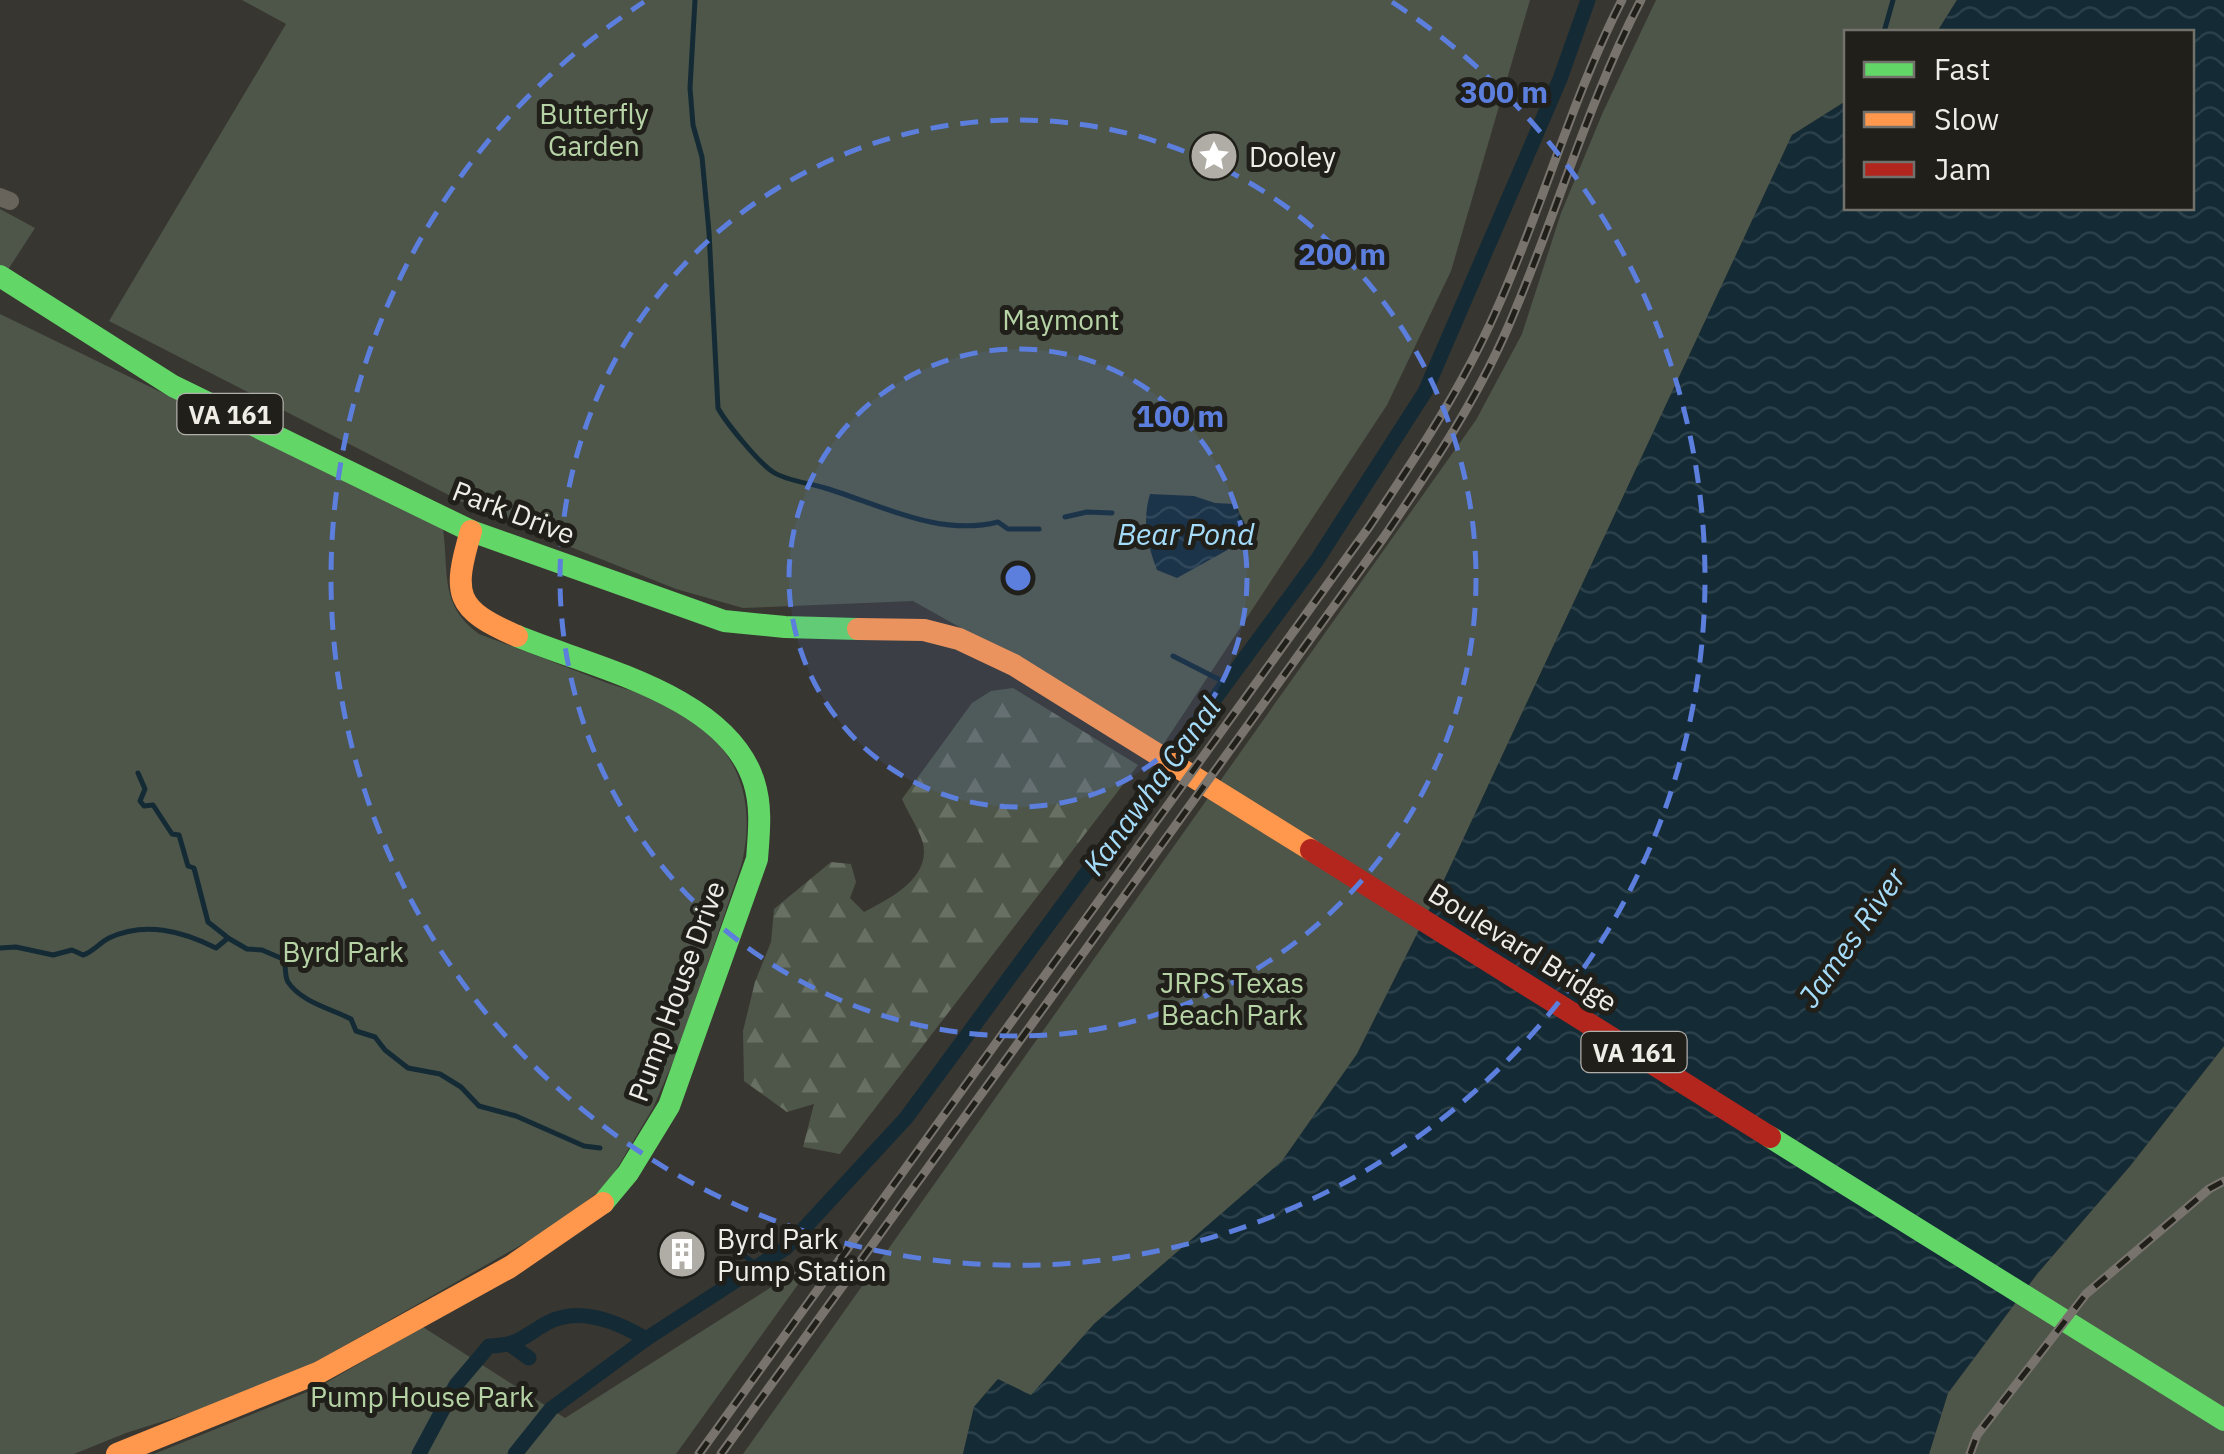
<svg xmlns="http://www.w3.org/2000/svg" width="2224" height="1454" font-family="'IBM Plex Sans',sans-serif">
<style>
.forest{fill:url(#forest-firs)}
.green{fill:#4e5649}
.water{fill:url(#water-waves)}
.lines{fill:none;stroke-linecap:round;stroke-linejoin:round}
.stream{stroke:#142b36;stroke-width:5}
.canal{stroke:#142b36;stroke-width:15}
.street{stroke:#69645b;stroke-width:18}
.fast{stroke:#63d668;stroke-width:22}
.slow{stroke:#ff974d;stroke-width:22}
.jam{stroke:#b3261e;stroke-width:22}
.rail-casing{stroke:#78746d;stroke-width:9}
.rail{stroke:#201f1a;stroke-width:5;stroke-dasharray:15;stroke-linecap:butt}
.ring{fill:none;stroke:#5c7edc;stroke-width:5;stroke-dasharray:18 12}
.labels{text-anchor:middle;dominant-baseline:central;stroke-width:10;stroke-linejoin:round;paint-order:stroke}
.shield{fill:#201f1a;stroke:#b1afa9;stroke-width:2.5}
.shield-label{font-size:25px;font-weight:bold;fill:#efede6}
.park-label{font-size:28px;fill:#b6d3a5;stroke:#201f1a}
.poi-label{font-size:28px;fill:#efede6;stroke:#201f1a;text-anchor:start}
.street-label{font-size:28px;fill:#efede6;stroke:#201f1a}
.water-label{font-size:30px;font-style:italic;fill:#a5dcf9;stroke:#201f1a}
.centre{fill:#5c7edc;stroke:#201f1a;stroke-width:5}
.ring-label{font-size:30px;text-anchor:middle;font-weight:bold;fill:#5c7edc;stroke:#201f1a;stroke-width:10;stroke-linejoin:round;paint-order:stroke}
</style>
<defs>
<pattern id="forest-firs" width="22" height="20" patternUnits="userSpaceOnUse" patternTransform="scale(2.5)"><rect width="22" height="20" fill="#4e5649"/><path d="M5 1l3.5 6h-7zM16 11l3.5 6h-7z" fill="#686f63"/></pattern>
<pattern id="water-waves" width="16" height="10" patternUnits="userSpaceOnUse" patternTransform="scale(2.5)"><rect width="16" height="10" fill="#142b36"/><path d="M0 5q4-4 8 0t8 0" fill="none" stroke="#2b4049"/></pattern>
</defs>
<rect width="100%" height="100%" fill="#383630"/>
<path class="forest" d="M 1013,688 L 1138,765 L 840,1154 L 803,1147 L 814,1104 L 787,1112 L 744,1081 L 743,1031 L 755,982 L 771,942 L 774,909 L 831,862 L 851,864 L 856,882 L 850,898 L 864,912 C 889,899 931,879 923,843 C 919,829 908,813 902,799 L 972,703 L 991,691 Z"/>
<g class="green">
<path d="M 242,0 L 1530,0 L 1451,271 L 1387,405 L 1157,754 L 1025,664 L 913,601 L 743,608 L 676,589 L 478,510 L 109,321 L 286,24 Z"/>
<path d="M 1656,0 L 1957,0 L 1937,32 L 1846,32 L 1846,101 L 1792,135 L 1445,878 L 1357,1054 L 1282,1161 L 1094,1324 L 1031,1396 L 997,1380 L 974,1407 L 963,1454 L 743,1454 L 1476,420 L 1522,334 L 1561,213 L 1603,112 Z"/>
<path d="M 0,209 L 35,228 L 0,282 Z"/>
<path d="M 0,314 L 443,529 C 449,572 439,605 479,634 C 520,649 561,665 602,681 C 623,689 647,694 667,704 C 733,739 758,791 742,863 L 678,1050 L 653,1108 L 607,1185 L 556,1225 L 311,1365 L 215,1405 L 126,1433 L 74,1454 L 0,1454 Z"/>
<path d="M 2224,1046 L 2224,1454 L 1929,1454 L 1948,1393 L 2037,1274 L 2130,1166 Z"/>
<path d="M 817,1258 L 676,1454 L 154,1454 L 317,1388 L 423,1327 L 565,1418 Z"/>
</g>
<g class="water">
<path d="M 1957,0 L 2224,0 L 2224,1046 L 2130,1166 L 2037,1274 L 1948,1393 L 1929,1454 L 963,1454 L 974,1407 L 998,1379 L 1031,1395 L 1094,1324 L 1282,1161 L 1357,1054 L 1445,878 L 1792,135 L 1846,101 L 1846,208 L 2192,208 L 2192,32 L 1937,32 Z"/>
<path d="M 1150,494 L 1194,496 L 1215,503 L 1235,504 L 1246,526 L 1240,543 L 1177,578 L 1157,570 C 1147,543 1142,522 1150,494 Z"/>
</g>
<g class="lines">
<g class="stream">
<path d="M 695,0 L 690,88 L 693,125 L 702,157 L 709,232 L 718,408 C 726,423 759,463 773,472 C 787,481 809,483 825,488 C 881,505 939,537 998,522 L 1008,529 L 1039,529"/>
<path d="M 1884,32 L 1893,0"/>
<path d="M 1065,517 L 1087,512 L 1112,513"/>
<path d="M 1173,656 L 1226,683"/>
<path d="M 138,773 L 145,789 L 140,801 L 144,806 L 153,805 L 172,834 L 179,835 L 188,866 L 194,868 L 208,922 L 227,937"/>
<path d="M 0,948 L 16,947 L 53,955 L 72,950 L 83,955 C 93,952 99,943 109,938 C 145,921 182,931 216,948 L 228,938 L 247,949 L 262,950 L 283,959 C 287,967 284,975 288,982 C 301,1002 332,1009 351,1019 L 356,1031 L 375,1037 L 385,1050 L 408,1068 L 440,1074 L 461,1087 L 479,1106 L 516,1116 L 584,1146 L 600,1148"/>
<path d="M 738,1251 L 758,1266"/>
</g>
<g class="canal">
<path d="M 512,1346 L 529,1358"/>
<path d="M 419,1454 L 456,1385 L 489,1346 C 520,1345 522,1337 547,1323 C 580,1305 618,1322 646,1339 L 786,1248 L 906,1118 L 1317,560 L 1425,392 L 1560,79 L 1588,0"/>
<path d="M 515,1454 L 551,1409 L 646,1339"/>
</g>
<path class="street" d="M 0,197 L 10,201"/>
<g class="fast">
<path d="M 0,276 L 173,386 L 471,531 L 724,621 L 785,627 L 858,629"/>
<path d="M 517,636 C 591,667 727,695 754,782 C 762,807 759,833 757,859 L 669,1106 L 628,1173 L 603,1203"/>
<path d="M 1770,1137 L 2224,1420"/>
</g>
<g class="slow">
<path d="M 471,531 C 452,595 455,609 517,636"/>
<path d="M 858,629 L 924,630 L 959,639 L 1014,665 L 1311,850"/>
<path d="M 117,1454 L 320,1372 L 510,1267 L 603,1203"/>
</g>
<path class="jam" d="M 1311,850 L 1770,1137"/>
<g class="rail-casing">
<g id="rail">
<path d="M 699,1454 L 1369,527 C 1416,457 1462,388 1496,311 C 1542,209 1571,100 1622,0"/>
<path d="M 721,1454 L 1384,537 C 1433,465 1481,394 1514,313 C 1558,209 1589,100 1641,0"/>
<path d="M 1970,1454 L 1977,1435 L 2086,1294 L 2209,1189 L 2224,1181"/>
</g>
</g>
<use href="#rail" class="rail"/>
</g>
<circle cx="1018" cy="578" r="229" fill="#5c7edc" fill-opacity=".12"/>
<g class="ring">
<circle cx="1018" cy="578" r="229"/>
<circle cx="1018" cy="578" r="458"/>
<path d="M1392 2A687 687 0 1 1 644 2"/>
</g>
<defs>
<g id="sight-disc" transform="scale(2.5)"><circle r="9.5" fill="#afada6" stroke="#201f1a"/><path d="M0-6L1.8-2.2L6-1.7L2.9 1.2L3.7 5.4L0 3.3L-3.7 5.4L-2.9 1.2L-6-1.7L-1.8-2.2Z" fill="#fff"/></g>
<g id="building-disc" transform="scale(2.5)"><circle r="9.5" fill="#afada6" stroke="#201f1a"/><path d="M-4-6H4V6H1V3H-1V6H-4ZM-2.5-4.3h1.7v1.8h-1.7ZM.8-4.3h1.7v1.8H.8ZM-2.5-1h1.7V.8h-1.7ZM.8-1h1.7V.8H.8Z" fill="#fff"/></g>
</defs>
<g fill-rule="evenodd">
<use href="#sight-disc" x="1214" y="156"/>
<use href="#building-disc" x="682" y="1254"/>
</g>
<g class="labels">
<g class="shield">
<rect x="177.5" y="394" width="105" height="40" rx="8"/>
<rect x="1581.5" y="1032" width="105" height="40" rx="8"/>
</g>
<g class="shield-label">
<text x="230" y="414">VA 161</text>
<text x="1634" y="1052">VA 161</text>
</g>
<g class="park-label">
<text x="594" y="113">Butterfly<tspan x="594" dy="32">Garden</tspan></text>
<text x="1061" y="319">Maymont</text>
<text x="343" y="951">Byrd Park</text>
<text x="1232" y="982">JRPS Texas<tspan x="1232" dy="32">Beach Park</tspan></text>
<text x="422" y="1396">Pump House Park</text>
</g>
<g class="poi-label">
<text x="1249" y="156">Dooley</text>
<text x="717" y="1238">Byrd Park<tspan x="717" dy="32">Pump Station</tspan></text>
</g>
<g class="street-label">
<text transform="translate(514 512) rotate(21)">Park Drive</text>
<text transform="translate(1523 947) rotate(32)">Boulevard Bridge</text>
<text transform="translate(676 991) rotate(-70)">Pump House Drive</text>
</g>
<g class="water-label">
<text x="1186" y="533">Bear Pond</text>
<text transform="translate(1151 786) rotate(-54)">Kanawha Canal</text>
<text transform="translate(1851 937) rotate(-55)">James River</text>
</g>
</g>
<circle cx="1018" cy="578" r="15" class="centre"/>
<g class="ring-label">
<text x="1504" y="103">300 m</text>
<text x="1342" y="265">200 m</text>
<text x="1180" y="427">100 m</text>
</g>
<rect x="1844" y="30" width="350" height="180" fill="#201f1a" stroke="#73716c" stroke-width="2.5"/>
<rect x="1864" y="62" width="50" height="15" fill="#63d668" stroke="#73716c" stroke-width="2.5"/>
<text x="1934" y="80" font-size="30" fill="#efede6">Fast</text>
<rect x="1864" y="112" width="50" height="15" fill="#ff974d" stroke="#73716c" stroke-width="2.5"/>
<text x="1934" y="130" font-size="30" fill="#efede6">Slow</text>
<rect x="1864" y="162" width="50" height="15" fill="#b3261e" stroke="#73716c" stroke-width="2.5"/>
<text x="1934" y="180" font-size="30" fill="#efede6">Jam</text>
</svg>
